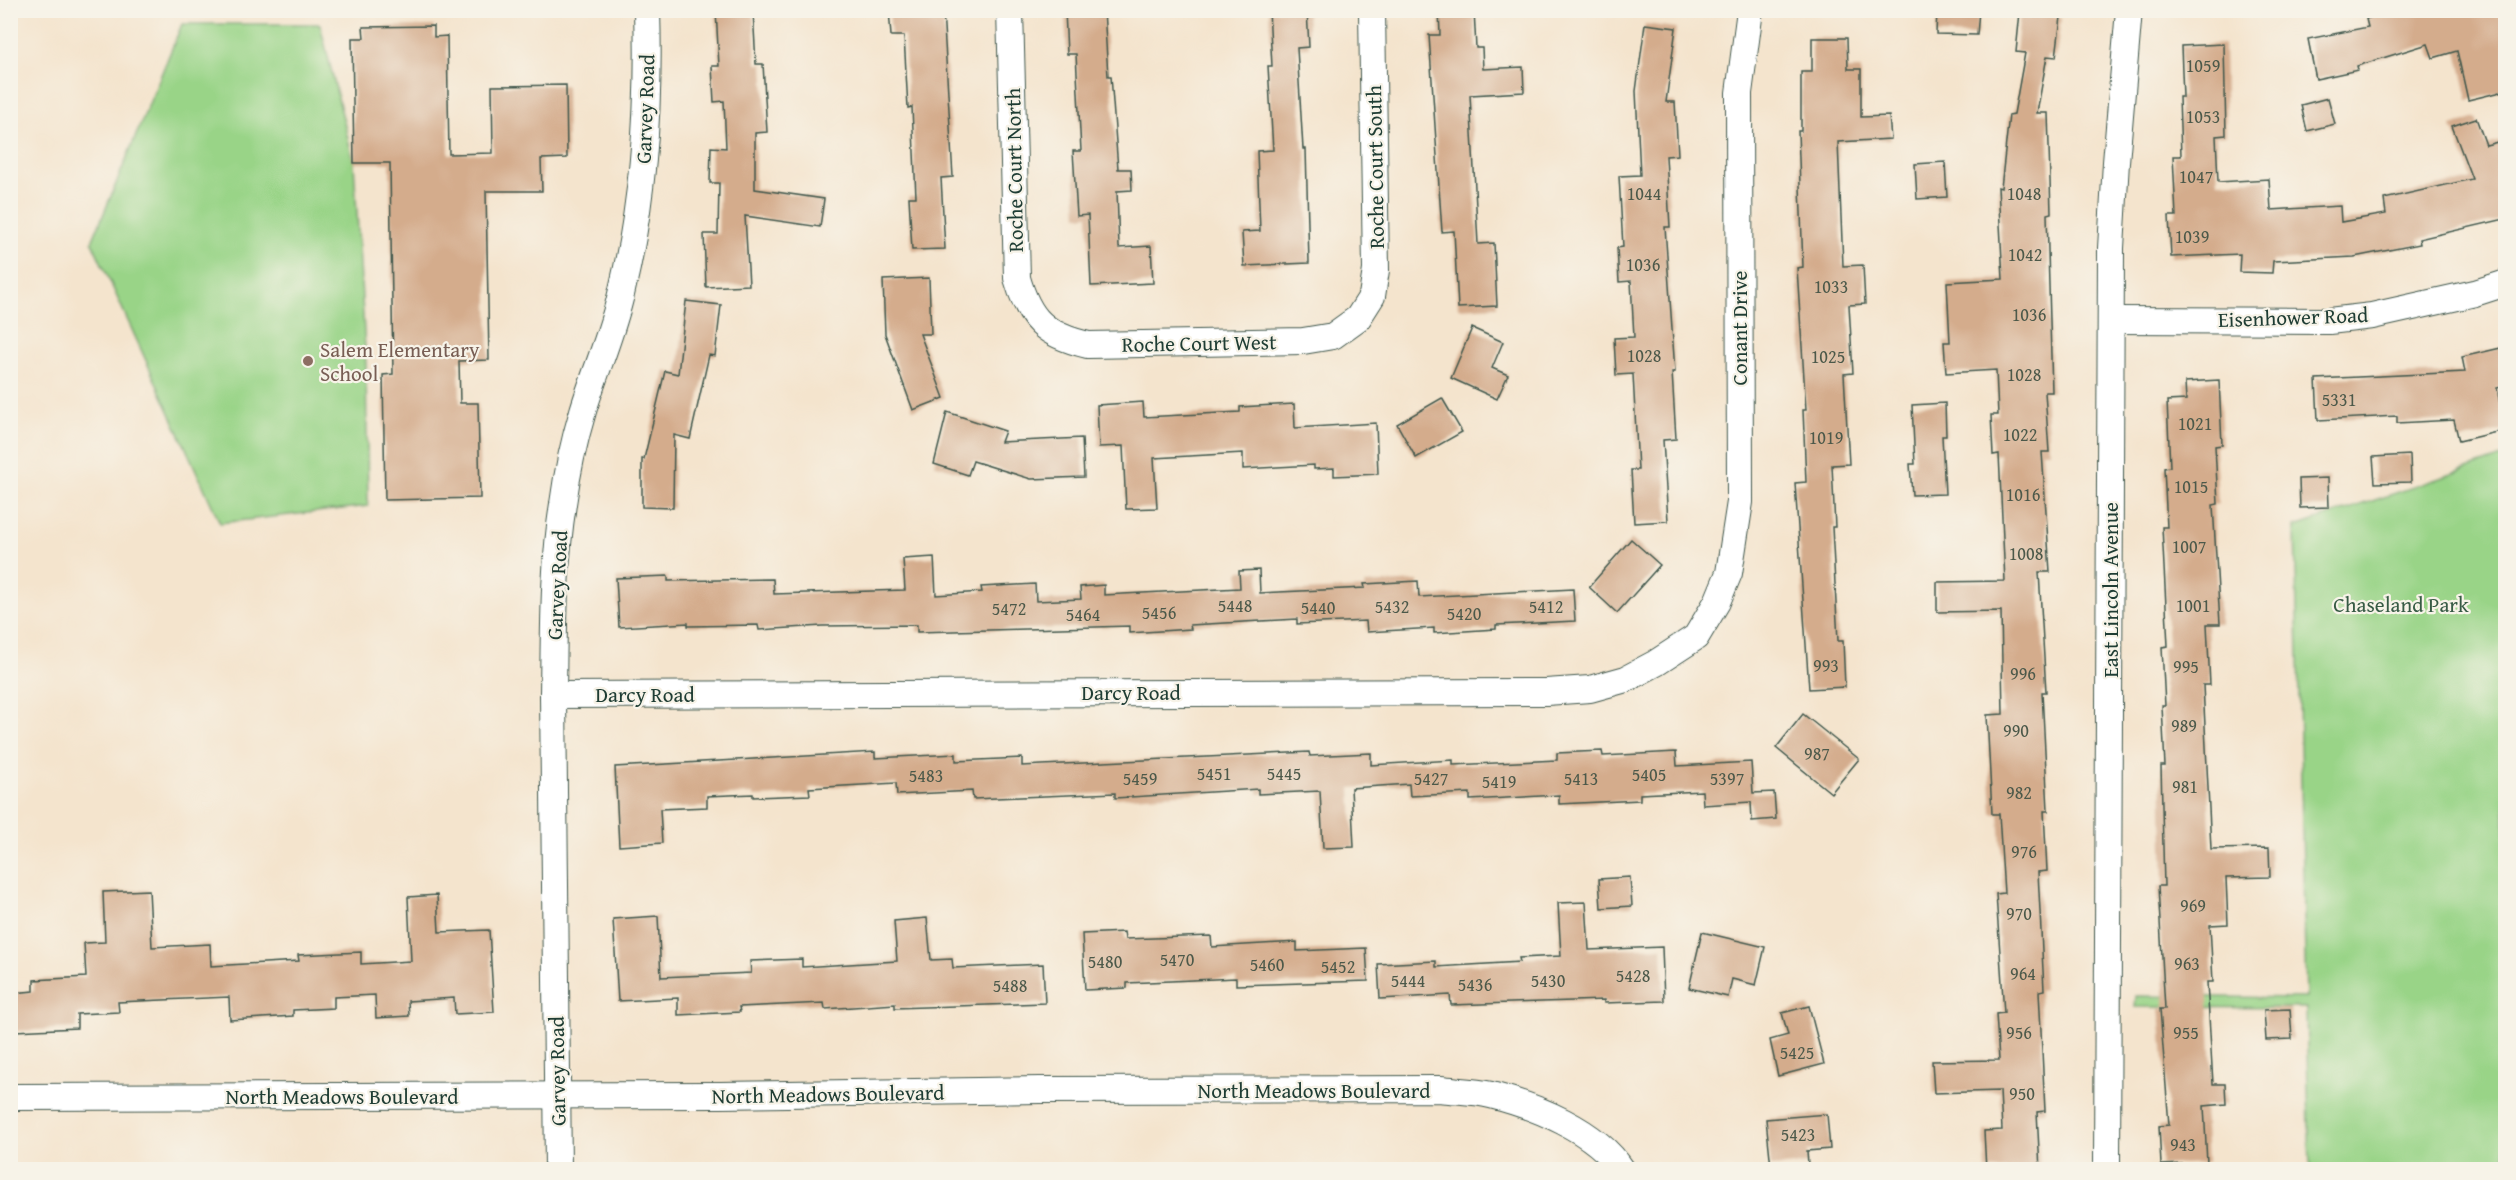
<svg xmlns="http://www.w3.org/2000/svg" width="2516" height="1180" font-family="'Gentium Book Plus',serif">
<style>
.green{fill:#99d487;stroke:#5c885e;stroke-width:1.5}
.building{fill:#d4ac8c}
.lines{fill:none;stroke-linecap:round;stroke-linejoin:round}
.minor-casing{stroke:#3f564b;stroke-width:28}
.minor{stroke:#fff;stroke-width:26}
.education-dot{fill:#8d6e63;stroke:#f7f3e8;stroke-width:2}
.labels{text-anchor:middle;dominant-baseline:central;stroke-width:4.5;stroke-linejoin:round;paint-order:stroke}
.number-label{font-size:18px;fill:#4c594a}
.street-label{font-size:21px;fill:#1f3d34;stroke:#f7f3e8}
.education-label{font-size:21px;fill:#785e54;stroke:#f7f3e8;text-anchor:start}
.park-label{font-size:21px;fill:#375b45;stroke:#f7f3e8}
</style>
<rect width="100%" height="100%" fill="#f7f3e8"/>
<filter id="ink" filterUnits="userSpaceOnUse"><feTurbulence type="fractalNoise" baseFrequency=".0167" numOctaves="2"/><feDisplacementMap in="SourceGraphic" scale="12" xChannelSelector="R" yChannelSelector="G"/><feConvolveMatrix kernelMatrix="1 2 1 2 8 2 1 2 1" color-interpolation-filters="sRGB"/></filter>
<filter id="wash" filterUnits="userSpaceOnUse"><feTurbulence type="fractalNoise" baseFrequency=".008" numOctaves="4" result="noise"/><feDisplacementMap in="SourceGraphic" scale="24" xChannelSelector="R" yChannelSelector="G"/><feGaussianBlur stdDeviation="1.35" result="paint"/><feColorMatrix in="noise" values="0 0 0 0 0 0 0 0 0 0 0 0 0 0 0 0 0 1.4 0 .05"/><feComposite in="paint" operator="in"/></filter>
<g filter="url(#wash)">
<rect width="100%" height="100%" fill="#f4e4cd"/>
<g class="green">
<path d="M 182,24 L 320,24 L 354,163 L 366,365 L 368,506 L 220,523 L 92,242 Z"/>
<path d="M 2505,456 L 2505,1169 L 2310,1169 L 2306,1008 L 2135,1007 L 2136,996 L 2306,998 L 2295,527 Z"/>
</g>
<g id="blocks">
<g class="building">
<path d="M 716,10 L 753,10 L 756,64 L 763,64 L 767,132 L 755,133 L 755,189 L 824,199 L 820,227 L 745,216 L 749,285 L 706,287 L 704,234 L 718,234 L 719,183 L 710,183 L 711,147 L 726,148 L 724,101 L 714,102 L 712,66 L 719,66 Z"/>
<path d="M 889,10 L 943,10 L 953,177 L 941,178 L 945,249 L 912,250 L 909,197 L 916,197 L 912,107 L 908,108 L 904,36 L 891,36 Z"/>
<path d="M 1065,10 L 1104,10 L 1108,76 L 1111,76 L 1118,169 L 1131,169 L 1132,190 L 1117,191 L 1119,248 L 1151,246 L 1153,283 L 1091,286 L 1088,215 L 1077,216 L 1073,151 L 1081,151 L 1076,54 L 1067,54 Z"/>
<path d="M 1269,10 L 1307,10 L 1309,47 L 1297,48 L 1303,149 L 1306,149 L 1309,263 L 1244,266 L 1242,232 L 1260,231 L 1257,151 L 1273,150 L 1268,66 L 1272,66 Z"/>
<path d="M 1439,10 L 1474,10 L 1476,48 L 1482,48 L 1483,69 L 1523,67 L 1524,92 L 1470,95 L 1478,244 L 1494,243 L 1497,306 L 1458,308 L 1454,231 L 1442,232 L 1429,35 L 1440,35 Z"/>
<path d="M 1937,10 L 1979,10 L 1977,35 L 1936,34 Z"/>
<path d="M 2392,10 L 2505,10 L 2505,89 L 2497,93 L 2468,100 L 2457,51 L 2433,58 L 2428,44 L 2357,66 L 2358,70 L 2316,79 L 2308,39 L 2368,27 L 2366,19 Z"/>
<path d="M 2020,12 L 2061,17 L 2056,57 L 2047,56 L 2037,113 L 2048,113 L 2051,213 L 2047,214 L 2052,392 L 2045,392 L 2049,452 L 2042,452 L 2050,572 L 2039,572 L 2046,692 L 2042,692 L 2048,811 L 2044,811 L 2047,871 L 2038,872 L 2044,990 L 2039,991 L 2045,1111 L 2037,1112 L 2040,1170 L 1986,1170 L 1984,1131 L 2002,1130 L 2000,1091 L 1934,1093 L 1932,1061 L 1999,1060 L 1996,1014 L 2004,1013 L 1996,894 L 2004,893 L 1999,814 L 1992,814 L 1987,715 L 2003,714 L 2001,611 L 1937,612 L 1937,582 L 2005,581 L 1999,454 L 1993,455 L 1991,415 L 1998,415 L 1996,370 L 1946,373 L 1944,342 L 1950,342 L 1947,282 L 2003,279 L 1998,187 L 2001,188 L 2009,115 L 2014,114 L 2025,53 L 2016,52 Z"/>
<path d="M 1645,24 L 1676,28 L 1666,102 L 1675,102 L 1678,155 L 1666,156 L 1670,227 L 1665,227 L 1675,372 L 1672,372 L 1676,439 L 1663,440 L 1668,521 L 1634,523 L 1631,470 L 1638,470 L 1633,374 L 1616,375 L 1614,338 L 1634,337 L 1631,281 L 1619,282 L 1617,248 L 1623,247 L 1619,176 L 1640,175 L 1636,91 Z"/>
<path d="M 434,26 L 434,37 L 447,36 L 449,154 L 493,153 L 492,86 L 566,85 L 567,158 L 541,159 L 542,191 L 486,191 L 489,360 L 459,361 L 460,403 L 478,403 L 480,498 L 385,500 L 383,375 L 393,374 L 390,163 L 354,163 L 352,38 L 364,38 L 363,27 Z"/>
<path d="M 1812,38 L 1847,38 L 1848,69 L 1861,69 L 1861,117 L 1889,116 L 1891,139 L 1838,142 L 1843,266 L 1863,265 L 1865,304 L 1849,305 L 1853,373 L 1844,374 L 1849,464 L 1832,465 L 1835,527 L 1832,527 L 1838,641 L 1843,641 L 1845,687 L 1809,689 L 1795,483 L 1806,482 L 1803,410 L 1806,410 L 1797,268 L 1803,267 L 1798,131 L 1801,131 L 1801,72 L 1812,72 Z"/>
<path d="M 2224,44 L 2226,135 L 2216,136 L 2218,182 L 2269,179 L 2271,210 L 2340,206 L 2341,222 L 2386,214 L 2384,199 L 2472,179 L 2452,126 L 2476,118 L 2486,145 L 2505,140 L 2505,219 L 2419,239 L 2420,244 L 2354,257 L 2273,261 L 2272,273 L 2239,272 L 2240,254 L 2171,257 L 2169,216 L 2176,216 L 2173,156 L 2181,156 L 2179,97 L 2183,97 L 2181,46 Z"/>
<path d="M 2328,98 L 2335,124 L 2307,131 L 2301,105 Z"/>
<path d="M 1945,162 L 1947,197 L 1917,199 L 1915,164 Z"/>
<path d="M 929,278 L 931,334 L 920,334 L 944,398 L 913,410 L 885,334 L 883,280 Z"/>
<path d="M 686,301 L 721,305 L 715,356 L 709,355 L 690,439 L 674,435 L 673,508 L 642,507 L 642,459 L 644,459 L 665,371 L 678,374 Z"/>
<path d="M 1472,328 L 1503,342 L 1492,368 L 1508,375 L 1497,399 L 1451,378 Z"/>
<path d="M 2505,347 L 2505,386 L 2497,388 L 2505,430 L 2459,441 L 2454,420 L 2397,423 L 2397,416 L 2318,420 L 2316,379 L 2465,372 L 2462,357 Z"/>
<path d="M 2219,380 L 2222,445 L 2215,446 L 2218,504 L 2213,505 L 2220,624 L 2207,624 L 2210,685 L 2203,685 L 2211,849 L 2269,848 L 2270,877 L 2226,878 L 2228,924 L 2210,925 L 2213,982 L 2207,982 L 2213,1084 L 2225,1084 L 2226,1104 L 2204,1106 L 2207,1163 L 2161,1165 L 2159,1126 L 2169,1125 L 2160,1009 L 2165,1009 L 2158,886 L 2164,886 L 2161,766 L 2165,766 L 2162,706 L 2165,706 L 2162,647 L 2168,646 L 2162,527 L 2167,527 L 2164,468 L 2170,467 L 2167,401 L 2186,400 L 2185,382 Z"/>
<path d="M 1442,398 L 1462,432 L 1416,458 L 1397,424 Z"/>
<path d="M 1143,402 L 1144,417 L 1240,412 L 1240,407 L 1294,404 L 1295,428 L 1376,423 L 1378,474 L 1334,476 L 1334,468 L 1314,469 L 1314,465 L 1243,469 L 1243,453 L 1154,458 L 1157,508 L 1126,509 L 1123,446 L 1099,447 L 1097,405 Z"/>
<path d="M 1945,403 L 1946,436 L 1942,436 L 1945,494 L 1912,495 L 1910,464 L 1915,464 L 1912,405 Z"/>
<path d="M 947,412 L 1005,431 L 1001,442 L 1082,438 L 1084,477 L 1031,479 L 973,461 L 968,475 L 934,464 Z"/>
<path d="M 2410,455 L 2411,482 L 2375,483 L 2373,457 Z"/>
<path d="M 2328,478 L 2329,507 L 2300,508 L 2299,479 Z"/>
<path d="M 1631,539 L 1660,565 L 1617,613 L 1589,587 Z"/>
<path d="M 934,557 L 936,595 L 982,592 L 981,587 L 1035,584 L 1036,601 L 1081,599 L 1080,587 L 1104,585 L 1104,595 L 1240,588 L 1239,571 L 1259,570 L 1260,593 L 1365,588 L 1364,584 L 1418,581 L 1419,597 L 1573,589 L 1575,621 L 1496,625 L 1496,629 L 1434,633 L 1434,628 L 1367,632 L 1366,621 L 1297,624 L 1297,619 L 1190,625 L 1191,629 L 1129,633 L 1129,626 L 917,632 L 917,625 L 822,626 L 759,630 L 758,625 L 688,626 L 688,623 L 619,627 L 616,578 L 668,576 L 668,581 L 773,579 L 774,594 L 905,590 L 903,559 Z"/>
<path d="M 1803,714 L 1859,759 L 1831,793 L 1776,748 Z"/>
<path d="M 1602,751 L 1603,756 L 1676,752 L 1677,766 L 1751,762 L 1753,793 L 1774,792 L 1776,819 L 1752,821 L 1751,802 L 1703,805 L 1702,791 L 1640,794 L 1640,800 L 1559,804 L 1559,795 L 1470,800 L 1470,793 L 1410,796 L 1409,784 L 1351,788 L 1354,847 L 1323,848 L 1320,791 L 1258,794 L 1258,789 L 1115,798 L 1115,793 L 973,799 L 972,791 L 897,795 L 896,783 L 809,788 L 810,795 L 753,797 L 753,794 L 707,796 L 707,807 L 660,809 L 662,843 L 619,846 L 615,767 L 875,752 L 875,758 L 956,754 L 956,761 L 1022,758 L 1022,766 L 1309,752 L 1310,756 L 1371,753 L 1371,765 L 1453,760 L 1453,765 L 1557,760 L 1557,753 Z"/>
<path d="M 1630,877 L 1632,906 L 1601,908 L 1599,879 Z"/>
<path d="M 149,890 L 152,947 L 210,944 L 211,966 L 299,961 L 298,955 L 361,952 L 361,964 L 411,961 L 408,897 L 437,895 L 439,932 L 489,930 L 494,1012 L 455,1014 L 454,998 L 408,1001 L 409,1016 L 376,1018 L 375,995 L 334,997 L 334,1008 L 293,1010 L 293,1016 L 230,1020 L 229,997 L 118,1002 L 119,1012 L 77,1014 L 77,1028 L 15,1031 L 13,993 L 34,991 L 34,980 L 86,977 L 84,943 L 105,942 L 103,892 Z"/>
<path d="M 1586,902 L 1589,950 L 1662,947 L 1664,1001 L 1604,1003 L 1604,1000 L 1451,1005 L 1450,995 L 1380,999 L 1378,964 L 1436,961 L 1436,967 L 1520,962 L 1519,958 L 1561,956 L 1558,903 Z"/>
<path d="M 658,916 L 661,977 L 751,973 L 750,961 L 802,959 L 802,967 L 897,961 L 894,921 L 927,918 L 931,960 L 952,959 L 953,968 L 1043,964 L 1045,1003 L 895,1008 L 895,1004 L 825,1009 L 824,1003 L 739,1007 L 740,1012 L 678,1015 L 678,998 L 618,1001 L 613,919 Z"/>
<path d="M 1124,932 L 1125,939 L 1211,936 L 1212,947 L 1297,942 L 1297,951 L 1366,948 L 1368,981 L 1236,985 L 1236,978 L 1127,983 L 1127,988 L 1085,990 L 1082,934 Z"/>
<path d="M 1702,932 L 1765,947 L 1756,985 L 1732,979 L 1728,997 L 1689,988 Z"/>
<path d="M 1809,1006 L 1824,1064 L 1778,1076 L 1770,1040 L 1788,1035 L 1782,1013 Z"/>
<path d="M 2290,1009 L 2292,1039 L 2266,1040 L 2264,1010 Z"/>
<path d="M 1827,1114 L 1830,1149 L 1807,1151 L 1808,1164 L 1771,1167 L 1766,1119 Z"/>
</g>
</g>
</g>
<g filter="url(#ink)">
<use href="#blocks" fill-opacity="0" stroke="#3f564b" stroke-width="1.5"/>
<g class="lines">
<g class="minor-casing">
<g id="minor">
<path d="M 1010,10 L 1017,278 C 1029,320 1045,335 1088,345 L 1303,341 L 1333,336 L 1358,318 L 1372,296 L 1376,270 L 1372,10"/>
<path d="M 2112,320 L 2329,321 L 2372,316 L 2475,293 L 2506,283"/>
<path d="M 553,695 L 1546,692 L 1590,689 L 1626,679 L 1656,663 L 1696,637 L 1717,602 L 1729,573 L 1740,502 L 1739,93 L 1750,10"/>
<path d="M 10,1097 L 720,1095 L 1040,1090 L 1440,1089 C 1456,1091 1474,1091 1491,1095 C 1535,1106 1596,1130 1622,1170"/>
<path d="M 558,1170 L 553,695 C 554,632 553,567 563,504 C 567,474 574,441 583,411 C 595,371 613,332 622,290 C 644,198 650,105 647,10"/>
<path d="M 2107,1170 L 2111,248 L 2116,162 L 2129,10"/>
</g>
</g>
<use href="#minor" class="minor"/>
</g>
</g>
<circle class="education-dot" cx="308" cy="361" r="6"/>
<g class="labels">
<g class="number-label">
<text x="2203" y="65">1059</text>
<text x="2203" y="116">1053</text>
<text x="2196" y="176">1047</text>
<text x="1644" y="193">1044</text>
<text x="2024" y="193">1048</text>
<text x="2192" y="236">1039</text>
<text x="2025" y="254">1042</text>
<text x="1643" y="264">1036</text>
<text x="1831" y="286">1033</text>
<text x="2029" y="314">1036</text>
<text x="1644" y="355">1028</text>
<text x="1828" y="356">1025</text>
<text x="2024" y="374">1028</text>
<text x="2339" y="399">5331</text>
<text x="2195" y="423">1021</text>
<text x="2020" y="434">1022</text>
<text x="1826" y="437">1019</text>
<text x="2191" y="486">1015</text>
<text x="2023" y="494">1016</text>
<text x="2189" y="546">1007</text>
<text x="2026" y="553">1008</text>
<text x="1235" y="605">5448</text>
<text x="2193" y="605">1001</text>
<text x="1392" y="606">5432</text>
<text x="1546" y="606">5412</text>
<text x="1318" y="607">5440</text>
<text x="1009" y="608">5472</text>
<text x="1159" y="612">5456</text>
<text x="1464" y="613">5420</text>
<text x="1083" y="614">5464</text>
<text x="1826" y="665">993</text>
<text x="2186" y="666">995</text>
<text x="2023" y="673">996</text>
<text x="2184" y="725">989</text>
<text x="2016" y="730">990</text>
<text x="1817" y="753">987</text>
<text x="1214" y="773">5451</text>
<text x="1284" y="773">5445</text>
<text x="1649" y="774">5405</text>
<text x="926" y="775">5483</text>
<text x="1140" y="778">5459</text>
<text x="1431" y="778">5427</text>
<text x="1581" y="778">5413</text>
<text x="1727" y="778">5397</text>
<text x="1499" y="781">5419</text>
<text x="2185" y="786">981</text>
<text x="2019" y="792">982</text>
<text x="2024" y="851">976</text>
<text x="2193" y="905">969</text>
<text x="2019" y="913">970</text>
<text x="1177" y="959">5470</text>
<text x="1105" y="961">5480</text>
<text x="2187" y="963">963</text>
<text x="1267" y="964">5460</text>
<text x="1338" y="966">5452</text>
<text x="2023" y="973">964</text>
<text x="1633" y="975">5428</text>
<text x="1408" y="980">5444</text>
<text x="1548" y="980">5430</text>
<text x="1475" y="984">5436</text>
<text x="1010" y="985">5488</text>
<text x="2019" y="1032">956</text>
<text x="2186" y="1032">955</text>
<text x="1797" y="1052">5425</text>
<text x="2022" y="1093">950</text>
<text x="1798" y="1134">5423</text>
<text x="2183" y="1144">943</text>
</g>
<g class="street-label">
<text transform="translate(645 109) rotate(-88)">Garvey Road</text>
<text transform="translate(1375 167) rotate(-91)">Roche Court South</text>
<text transform="translate(1014 170) rotate(-91)">Roche Court North</text>
<text transform="translate(2293 317) rotate(-2)">Eisenhower Road</text>
<text transform="translate(1739 328) rotate(-90)">Conant Drive</text>
<text transform="translate(1199 343) rotate(-1)">Roche Court West</text>
<text transform="translate(557 585) rotate(-87)">Garvey Road</text>
<text transform="translate(2110 590) rotate(-90)">East Lincoln Avenue</text>
<text x="1131" y="692">Darcy Road</text>
<text x="645" y="694">Darcy Road</text>
<text transform="translate(557 1071) rotate(-91)">Garvey Road</text>
<text x="1314" y="1090">North Meadows Boulevard</text>
<text transform="translate(828 1094) rotate(-1)">North Meadows Boulevard</text>
<text x="342" y="1096">North Meadows Boulevard</text>
</g>
<g class="education-label">
<text x="320" y="349">Salem Elementary<tspan x="320" dy="24">School</tspan></text>
</g>
<g class="park-label">
<text x="2401" y="604">Chaseland Park</text>
</g>
</g>
<rect width="2516" height="1180" fill="none" stroke="#f7f3e8" stroke-width="36"/>
</svg>
